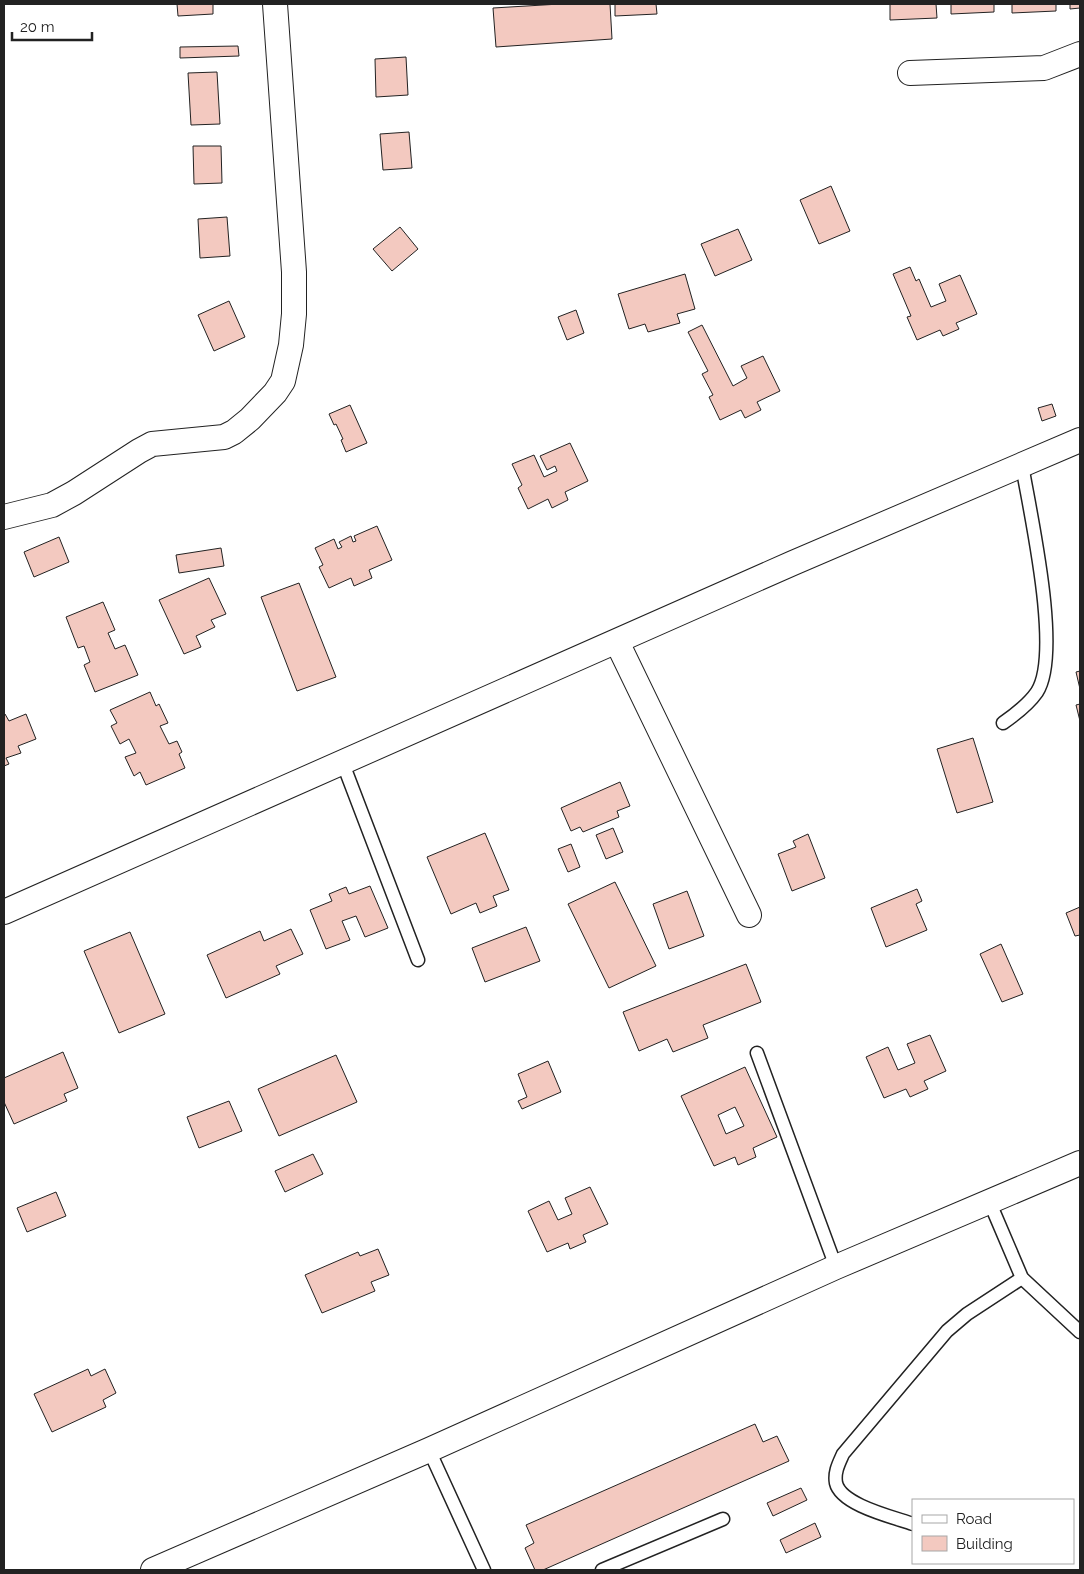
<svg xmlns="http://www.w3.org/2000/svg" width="1084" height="1574" font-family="Raleway,sans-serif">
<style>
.building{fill:#f3c9c0;stroke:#222;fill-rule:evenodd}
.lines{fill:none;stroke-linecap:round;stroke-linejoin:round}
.service-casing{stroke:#222;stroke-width:15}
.minor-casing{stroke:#222;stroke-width:26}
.service{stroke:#fff;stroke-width:12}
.minor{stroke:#fff;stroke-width:24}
</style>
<rect width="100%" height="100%" fill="#fff"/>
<g class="building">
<path d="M 177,4 L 213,4 L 213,14 L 178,16 Z"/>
<path d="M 560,4 L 610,4 L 612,39 L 496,47 L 493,8 Z"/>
<path d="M 615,4 L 656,4 L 657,14 L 615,16 Z"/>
<path d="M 890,4 L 936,4 L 937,18 L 890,20 Z"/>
<path d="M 951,4 L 994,4 L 994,12 L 951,14 Z"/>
<path d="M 1012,4 L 1056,4 L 1056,11 L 1012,13 Z"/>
<path d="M 1070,4 L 1080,4 L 1080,8 L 1070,9 Z"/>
<path d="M 238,46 L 239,56 L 180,58 L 180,47 Z"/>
<path d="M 406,57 L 408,95 L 376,97 L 375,59 Z"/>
<path d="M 217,72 L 220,124 L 191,125 L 188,73 Z"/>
<path d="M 409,132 L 412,168 L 383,170 L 380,134 Z"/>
<path d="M 193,146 L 221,146 L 222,183 L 194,184 Z"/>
<path d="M 831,186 L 850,231 L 819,244 L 800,200 Z"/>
<path d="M 227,217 L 230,256 L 200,258 L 198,219 Z"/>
<path d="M 400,227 L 418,249 L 392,271 L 373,249 Z"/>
<path d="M 738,229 L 752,260 L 715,276 L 701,244 Z"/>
<path d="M 910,267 L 916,281 L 919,279 L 931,307 L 946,301 L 939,284 L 960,275 L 977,314 L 956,323 L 959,329 L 943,336 L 940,330 L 917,340 L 907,317 L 911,316 L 893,274 Z"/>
<path d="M 685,274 L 695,309 L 677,314 L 680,323 L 648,332 L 645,324 L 629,329 L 618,294 Z"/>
<path d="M 229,301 L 245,337 L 214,351 L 198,315 Z"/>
<path d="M 576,310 L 584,333 L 567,340 L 558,317 Z"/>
<path d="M 702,325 L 733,386 L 747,378 L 741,366 L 763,356 L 780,391 L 757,402 L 761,410 L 745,418 L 741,410 L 720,420 L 709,397 L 713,395 L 702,374 L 708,371 L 688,332 Z"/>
<path d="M 1052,404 L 1056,416 L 1042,421 L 1038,408 Z"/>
<path d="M 350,405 L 367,443 L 346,452 L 341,440 L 343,439 L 336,424 L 334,425 L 329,414 Z"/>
<path d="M 570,443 L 588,481 L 565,492 L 568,500 L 552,508 L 548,499 L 528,509 L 518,488 L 522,485 L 512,464 L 534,455 L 544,477 L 557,471 L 555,466 L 547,470 L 540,456 Z"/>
<path d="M 377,526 L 392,560 L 369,570 L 372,578 L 354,586 L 351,578 L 329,588 L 319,567 L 323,565 L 315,548 L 334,539 L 338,549 L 342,547 L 339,542 L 351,536 L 353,542 L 356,541 L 354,536 Z"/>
<path d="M 59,537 L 69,562 L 34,577 L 24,552 Z"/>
<path d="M 221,548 L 224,566 L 179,573 L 176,555 Z"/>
<path d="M 209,578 L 226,614 L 211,620 L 215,627 L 196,636 L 201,647 L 184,654 L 159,600 Z"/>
<path d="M 299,583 L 336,677 L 297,691 L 261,597 Z"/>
<path d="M 103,602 L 115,630 L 108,633 L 115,649 L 125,645 L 138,675 L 95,692 L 84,665 L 90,662 L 84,646 L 78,648 L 66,617 Z"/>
<path d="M 1080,671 L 1080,689 L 1076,672 Z"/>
<path d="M 150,692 L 156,706 L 159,704 L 168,723 L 160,726 L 169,744 L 177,741 L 182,752 L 179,754 L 185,768 L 146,785 L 140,772 L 134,776 L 125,757 L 136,753 L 129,739 L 120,744 L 111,726 L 117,723 L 110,710 Z"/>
<path d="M 1080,704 L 1080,721 L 1076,705 Z"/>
<path d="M 5,714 L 9,721 L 26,714 L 36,739 L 18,746 L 21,753 L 6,758 L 9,764 L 4,766 L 4,715 Z"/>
<path d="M 973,738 L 993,802 L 957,813 L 937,749 Z"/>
<path d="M 620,782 L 630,806 L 617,811 L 619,817 L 583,832 L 580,827 L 571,831 L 561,808 Z"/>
<path d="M 613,828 L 623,852 L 606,859 L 596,835 Z"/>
<path d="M 485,833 L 509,890 L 493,896 L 497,906 L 480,913 L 476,903 L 451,914 L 427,857 Z"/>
<path d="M 808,834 L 825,878 L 792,891 L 778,854 L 796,847 L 793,841 Z"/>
<path d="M 571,844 L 580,867 L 568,872 L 558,849 Z"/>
<path d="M 615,882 L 656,966 L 609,988 L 568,904 Z"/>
<path d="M 370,886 L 388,928 L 365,937 L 356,916 L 342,921 L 350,940 L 326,949 L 310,910 L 332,901 L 329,894 L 346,887 L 349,894 Z"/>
<path d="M 917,889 L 922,901 L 916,904 L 927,930 L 886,947 L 871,908 Z"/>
<path d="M 687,891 L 704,936 L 669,949 L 653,904 Z"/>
<path d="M 1080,907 L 1080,935 L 1075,936 L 1066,913 Z"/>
<path d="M 526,927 L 540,961 L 485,982 L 472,948 Z"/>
<path d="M 291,929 L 303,954 L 276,966 L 280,974 L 226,998 L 207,955 L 260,931 L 264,941 Z"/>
<path d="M 130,932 L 165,1014 L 119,1033 L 84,951 Z"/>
<path d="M 1001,944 L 1023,994 L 1002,1002 L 980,954 Z"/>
<path d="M 746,964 L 761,1002 L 703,1025 L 708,1038 L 673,1052 L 667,1039 L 639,1051 L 623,1012 Z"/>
<path d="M 930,1035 L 946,1071 L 924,1081 L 928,1089 L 910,1097 L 906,1089 L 884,1098 L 866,1057 L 888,1047 L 898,1070 L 915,1063 L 907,1044 Z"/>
<path d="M 63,1052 L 78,1088 L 64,1094 L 67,1101 L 14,1124 L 4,1102 L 4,1078 Z"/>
<path d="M 336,1055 L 357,1102 L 279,1136 L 258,1089 Z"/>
<path d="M 548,1061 L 561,1092 L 522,1109 L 518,1101 L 527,1097 L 518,1074 Z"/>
<path d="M 745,1067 L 777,1137 L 753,1148 L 756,1157 L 738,1165 L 735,1157 L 714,1166 L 681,1096 ZM 735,1107 L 744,1126 L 726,1134 L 718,1115 Z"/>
<path d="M 229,1101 L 242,1131 L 199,1148 L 187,1117 Z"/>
<path d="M 313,1154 L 323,1174 L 285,1192 L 275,1171 Z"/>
<path d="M 590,1187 L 608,1224 L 583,1235 L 586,1242 L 570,1249 L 568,1243 L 547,1252 L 528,1211 L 549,1201 L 558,1220 L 572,1214 L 565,1198 Z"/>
<path d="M 56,1192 L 66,1216 L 27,1232 L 17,1208 Z"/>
<path d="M 378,1249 L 389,1275 L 371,1282 L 375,1291 L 322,1313 L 305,1275 L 358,1252 L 360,1256 Z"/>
<path d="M 88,1369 L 91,1376 L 105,1369 L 116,1393 L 103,1400 L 106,1407 L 52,1432 L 34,1394 Z"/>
<path d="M 755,1424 L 763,1442 L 777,1436 L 789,1461 L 543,1570 L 535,1570 L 525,1548 L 534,1543 L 526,1525 Z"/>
<path d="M 801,1488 L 807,1500 L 773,1516 L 767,1503 Z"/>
<path d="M 815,1523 L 821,1537 L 786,1553 L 780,1540 Z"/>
</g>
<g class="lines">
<g class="service-casing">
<g id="service">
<path d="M 1003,723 C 1016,714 1028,705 1037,692 C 1062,653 1030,513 1022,465"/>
<path d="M 342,761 L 418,960"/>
<path d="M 757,1053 L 836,1267"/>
<path d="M 990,1203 L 1022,1278 L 1080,1332"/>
<path d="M 429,1450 L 484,1570"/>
<path d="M 913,1524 C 893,1517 841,1505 836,1483 C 834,1472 839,1463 843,1454 L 947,1331 L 967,1314 L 1022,1278"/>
<path d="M 602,1570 L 723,1519"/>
</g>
</g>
<g class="minor-casing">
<g id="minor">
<path d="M 910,73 L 1044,68 L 1080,54"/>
<path d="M 4,517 L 52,505 L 74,493 L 139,451 L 152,444 L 224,437 L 234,432 L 250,419 L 275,393 L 283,381 L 291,345 L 294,314 L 294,272 L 275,4"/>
<path d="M 617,642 L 749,915"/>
<path d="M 4,912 L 793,563 L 1080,440"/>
<path d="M 153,1570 L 429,1450 L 836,1267 L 1080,1163"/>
</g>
</g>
<use href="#service" class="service"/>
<use href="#minor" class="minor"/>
</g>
<rect width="1084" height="1574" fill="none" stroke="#222222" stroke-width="10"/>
<rect x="912" y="1499" width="162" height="65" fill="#ffffff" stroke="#a7a7a7"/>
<rect x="922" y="1515" width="25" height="8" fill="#ffffff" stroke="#a7a7a7"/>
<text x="956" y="1524" font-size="15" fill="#222222">Road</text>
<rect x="922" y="1536" width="25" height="15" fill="#f3c9c0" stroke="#a7a7a7"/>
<text x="956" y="1549" font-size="15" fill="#222222">Building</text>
<path d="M12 32v8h80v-8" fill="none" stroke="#222222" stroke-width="2.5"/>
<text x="20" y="32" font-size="15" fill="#222222" stroke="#ffffff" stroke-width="4" paint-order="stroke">20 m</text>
</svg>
